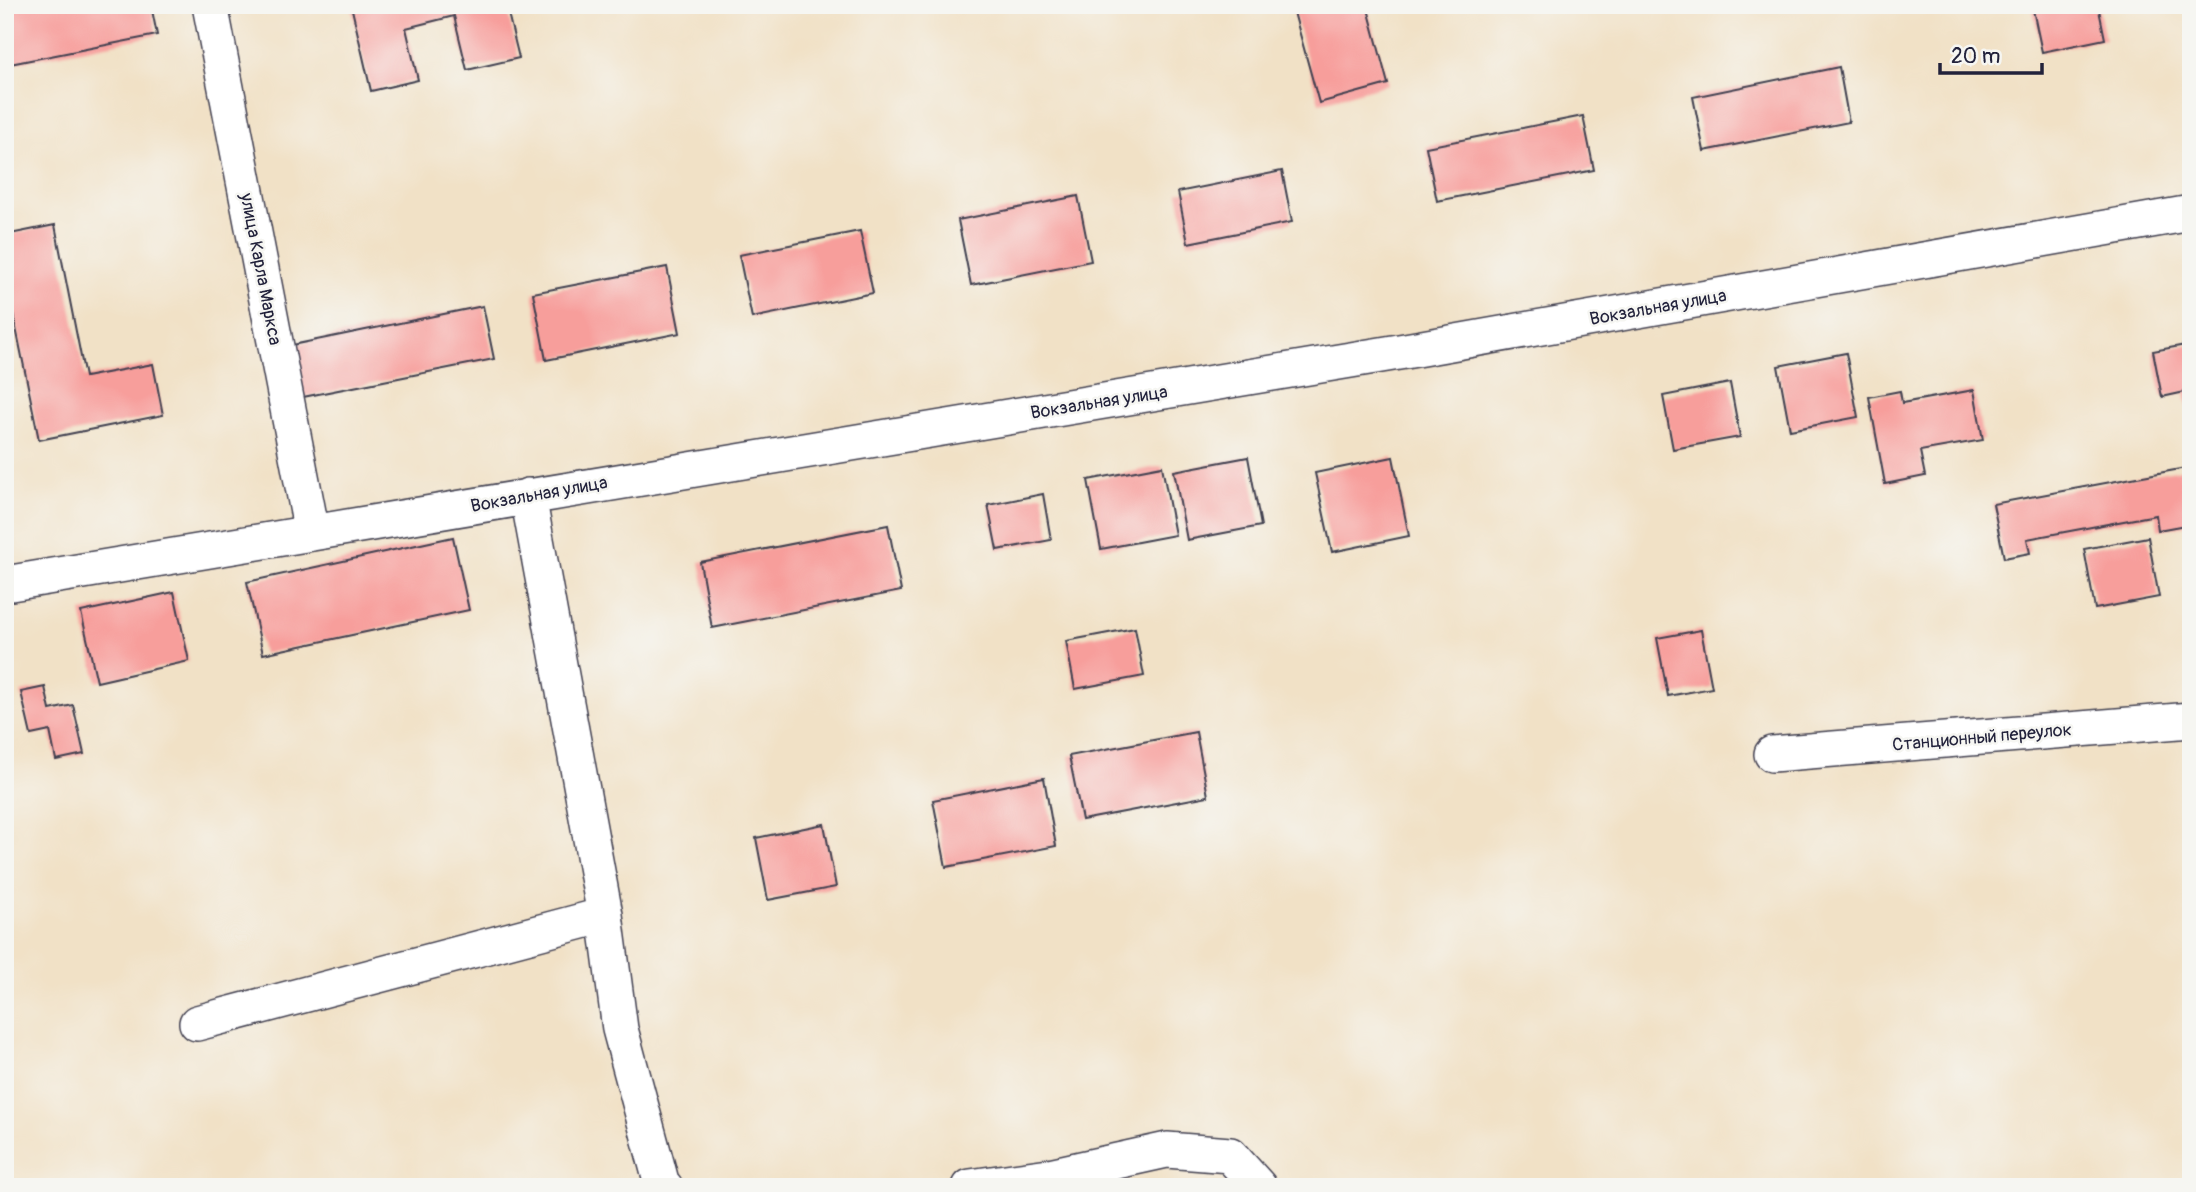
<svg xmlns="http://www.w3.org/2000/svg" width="2196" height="1192" font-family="Pangolin,sans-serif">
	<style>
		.building { fill: #f79e9b }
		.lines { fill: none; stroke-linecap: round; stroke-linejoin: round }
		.minor-casing { stroke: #413f50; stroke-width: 38 }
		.minor { stroke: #fff; stroke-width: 35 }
		.labels { text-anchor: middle; stroke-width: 5; stroke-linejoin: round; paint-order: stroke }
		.street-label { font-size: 18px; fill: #22223b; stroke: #f6f6f2 }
	</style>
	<rect width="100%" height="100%" fill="#f6f6f2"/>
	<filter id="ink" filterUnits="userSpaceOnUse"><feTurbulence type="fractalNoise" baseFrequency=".0143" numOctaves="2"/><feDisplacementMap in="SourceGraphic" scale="14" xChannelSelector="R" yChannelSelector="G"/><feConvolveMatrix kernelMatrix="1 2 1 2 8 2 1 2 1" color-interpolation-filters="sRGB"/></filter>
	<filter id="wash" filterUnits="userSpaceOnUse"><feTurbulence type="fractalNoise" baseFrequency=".00686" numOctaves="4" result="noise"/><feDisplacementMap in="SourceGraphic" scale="28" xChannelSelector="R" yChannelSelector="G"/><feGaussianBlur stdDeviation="1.57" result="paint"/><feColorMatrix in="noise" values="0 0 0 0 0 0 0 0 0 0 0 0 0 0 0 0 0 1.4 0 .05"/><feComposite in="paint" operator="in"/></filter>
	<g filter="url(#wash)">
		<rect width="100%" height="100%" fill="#f1e1c6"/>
		<g id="blocks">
			<path class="building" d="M5,5H151L157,35L5,65V24L9,23Z
				M351,5H506L519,58L467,70L454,16L406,28L418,80L371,91Z
				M1292,5H1367L1388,84L1319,103Z
				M2032,5H2098L2105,39L2042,52Z
				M1839,67L1849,122L1704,151L1693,97Z
				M1583,116L1594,170L1437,201L1426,147Z
				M1282,171L1292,222L1188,243L1178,192Z
				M1078,196L1091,261L971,285L958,220Z
				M55,225L85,377L153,364L163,415L39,440L5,274V235Z
				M860,231L873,293L752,318L739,255Z
				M667,267L680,333L546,360L533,293Z
				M483,306L494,359L303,397L292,345Z
				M2191,344V414H2189L2185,392L2162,397L2153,351Z
				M1846,353L1858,417L1790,430L1778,366Z
				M1730,383L1740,437L1673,449L1663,396Z
				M1974,390L1983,440L1920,451L1925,476L1885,484L1869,397L1900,391L1902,403Z
				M1248,457L1261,526L1187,540L1174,471Z
				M1393,457L1409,536L1332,552L1315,473Z
				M1162,466L1175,535L1101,549L1088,480Z
				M2191,467V524L2158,530L2156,515L2027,539L2030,553L2004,558L1993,504Z
				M1043,494L1051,540L997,550L988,505Z
				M888,525L901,591L712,628L700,562Z
				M453,537L469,610L263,654L247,582Z
				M2148,537L2159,597L2095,609L2084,549Z
				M174,592L189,661L97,682L81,612Z
				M1135,628L1144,676L1075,689L1066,641Z
				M1701,630L1712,688L1668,696L1657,638Z
				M45,687L50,710L73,705L84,754L56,760L50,731L31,735L21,692Z
				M1196,732L1208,796L1082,820L1069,756Z
				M1044,778L1056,846L946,867L933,800Z
				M824,824L836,887L768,900L756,838Z"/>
		</g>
	</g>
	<g filter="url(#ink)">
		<use href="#blocks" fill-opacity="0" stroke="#413f50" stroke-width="2"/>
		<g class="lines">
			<g class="minor-casing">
				<path id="minor" d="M210,5L312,533
					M5,584L1405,351L2191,213
					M1772,754L2191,720
					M605,915L620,1029L662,1185L665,1187
					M197,1023L605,915L528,496
					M970,1187L1049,1176L1167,1150L1230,1155L1259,1187"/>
			</g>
			<use href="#minor" class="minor"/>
		</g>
	</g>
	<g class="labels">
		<g class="street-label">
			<text transform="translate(261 269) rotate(79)" y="6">улица Карла Маркса</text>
			<text transform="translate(1658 307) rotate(-10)" y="6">Вокзальная улица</text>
			<text transform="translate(1099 402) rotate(-9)" y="6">Вокзальная улица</text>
			<text transform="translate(539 494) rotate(-10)" y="6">Вокзальная улица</text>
			<text transform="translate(1982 737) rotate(-5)" y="6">Станционный переулок</text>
		</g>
	</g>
	<rect width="2196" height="1192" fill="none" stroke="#f6f6f2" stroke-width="28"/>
	<path d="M1940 63v10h102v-10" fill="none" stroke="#22223b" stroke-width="3.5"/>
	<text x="1951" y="63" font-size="21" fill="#22223b" stroke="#f6f6f2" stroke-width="5" paint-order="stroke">20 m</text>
</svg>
